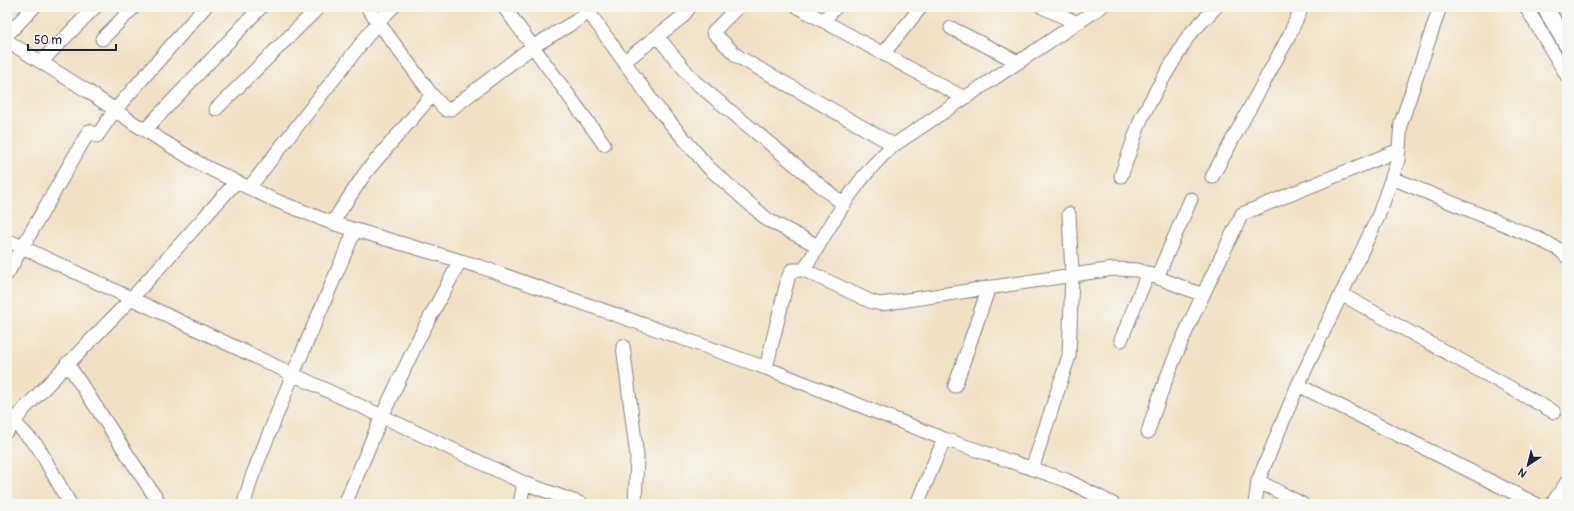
<svg xmlns="http://www.w3.org/2000/svg" width="1574" height="511" font-family="Pangolin,sans-serif">
	<style>
		.forest { fill: url(#forest-firs); stroke: #4b6652 }
		.lines { fill: none; stroke-linecap: round; stroke-linejoin: round }
		.minor-casing { stroke: #898280; stroke-width: 15 }
		.major-casing { stroke: #898280; stroke-width: 18 }
		.minor { stroke: #fff; stroke-width: 13 }
		.major { stroke: #fff; stroke-width: 16 }
	</style>
	<defs>
		<pattern id="forest-firs" width="22" height="20" patternUnits="userSpaceOnUse"><rect width="22" height="20" fill="#74aa68"/><path d="M5 1l3.5 6h-7zM16 11l3.5 6h-7z" fill="#5f8a57"/></pattern>
	</defs>
	<rect width="100%" height="100%" fill="#f6f6f2"/>
	<filter id="ink" filterUnits="userSpaceOnUse"><feTurbulence type="fractalNoise" baseFrequency=".025" numOctaves="2"/><feDisplacementMap in="SourceGraphic" scale="8" xChannelSelector="R" yChannelSelector="G"/><feConvolveMatrix kernelMatrix="1 2 1 2 8 2 1 2 1" color-interpolation-filters="sRGB"/></filter>
	<filter id="wash" filterUnits="userSpaceOnUse"><feTurbulence type="fractalNoise" baseFrequency=".012" numOctaves="4" result="noise"/><feDisplacementMap in="SourceGraphic" scale="16" xChannelSelector="R" yChannelSelector="G"/><feGaussianBlur stdDeviation="0.9" result="paint"/><feColorMatrix in="noise" values="0 0 0 0 0 0 0 0 0 0 0 0 0 0 0 0 0 1.4 0 .05"/><feComposite in="paint" operator="in"/></filter>
	<g filter="url(#wash)">
		<rect width="100%" height="100%" fill="#f0e1c4"/>
		<path class="forest" d="M1553,7H1567V30Z"/>
	</g>
	<g filter="url(#ink)">
		<g class="lines">
			<g class="minor-casing">
				<path id="minor" d="M367,7L432,95L446,110L451,109L532,47L576,21L593,7
					M504,7L604,144
					M585,7L655,105L709,168L768,220L818,246
					M738,7L713,32L737,56L894,145
					M798,7L964,98
					M1042,7L1077,23
					M1526,7L1567,76
					M823,21L836,7
					M951,28L1018,62
					M7,35L34,7
					M657,36L694,81L844,205
					M102,39L134,7
					M7,41L89,92L135,124L202,165L272,199L332,223L481,267L766,368L944,439L1066,480L1113,504
					M883,54L921,7
					M625,61L682,17L690,7
					M41,62L95,7
					M216,109L319,7
					M145,130L261,7
					M1121,176L1141,119L1158,87L1189,35L1216,7
					M1212,177L1288,38L1302,7
					M1392,178L1537,238L1560,250L1567,257
					M249,188L378,22L393,7
					M332,223L366,172L432,95
					M7,240L524,483L582,504
					M804,270C830,227 855,178 894,145L1101,7
					M7,274L89,131L97,136L115,110L205,7
					M1157,277L1191,199
					M1341,294L1554,412
					M1121,340L1148,273
					M623,346L637,457L635,504
					M67,363L160,504
					M766,368L788,278L792,270H804L872,302L881,304L1113,269L1138,270L1203,295
					M1298,385L1536,504
					M955,386L989,287
					M14,422L38,447L70,504
					M7,431L24,409L131,299L236,182
					M1148,432C1170,357 1208,285 1242,214L1399,150
					M1032,469L1069,356L1072,274L1069,214
					M1258,481L1302,504
					M244,504L251,479L293,374L355,230
					M345,504L382,416L419,338L460,261
					M520,504L524,483
					M917,504L944,439
					M1255,504L1258,481L1298,385L1378,217L1398,160L1401,123L1440,7
					M1552,504L1567,482"/>
			</g>
			<g class="major-casing">
				<path id="major" d="M1545,7L1567,45"/>
			</g>
			<use href="#minor" class="minor"/>
			<use href="#major" class="major"/>
		</g>
	</g>
	<rect width="1574" height="511" fill="none" stroke="#f6f6f2" stroke-width="24"/>
	<g transform="translate(1528 465) rotate(215)" stroke="#f6f6f2" stroke-width="3" paint-order="stroke">
	<path d="M0-3L7 15L0 10L-7 15Z" fill="#22223b"/>
	<text y="-6" font-size="11" font-weight="bold" text-anchor="middle" fill="#22223b">N</text>
	</g>
	<path d="M28 44v6h88v-6" fill="none" stroke="#22223b" stroke-width="2"/>
	<text x="34" y="44" font-size="12" fill="#22223b" stroke="#f6f6f2" stroke-width="3" paint-order="stroke">50 m</text>
</svg>
